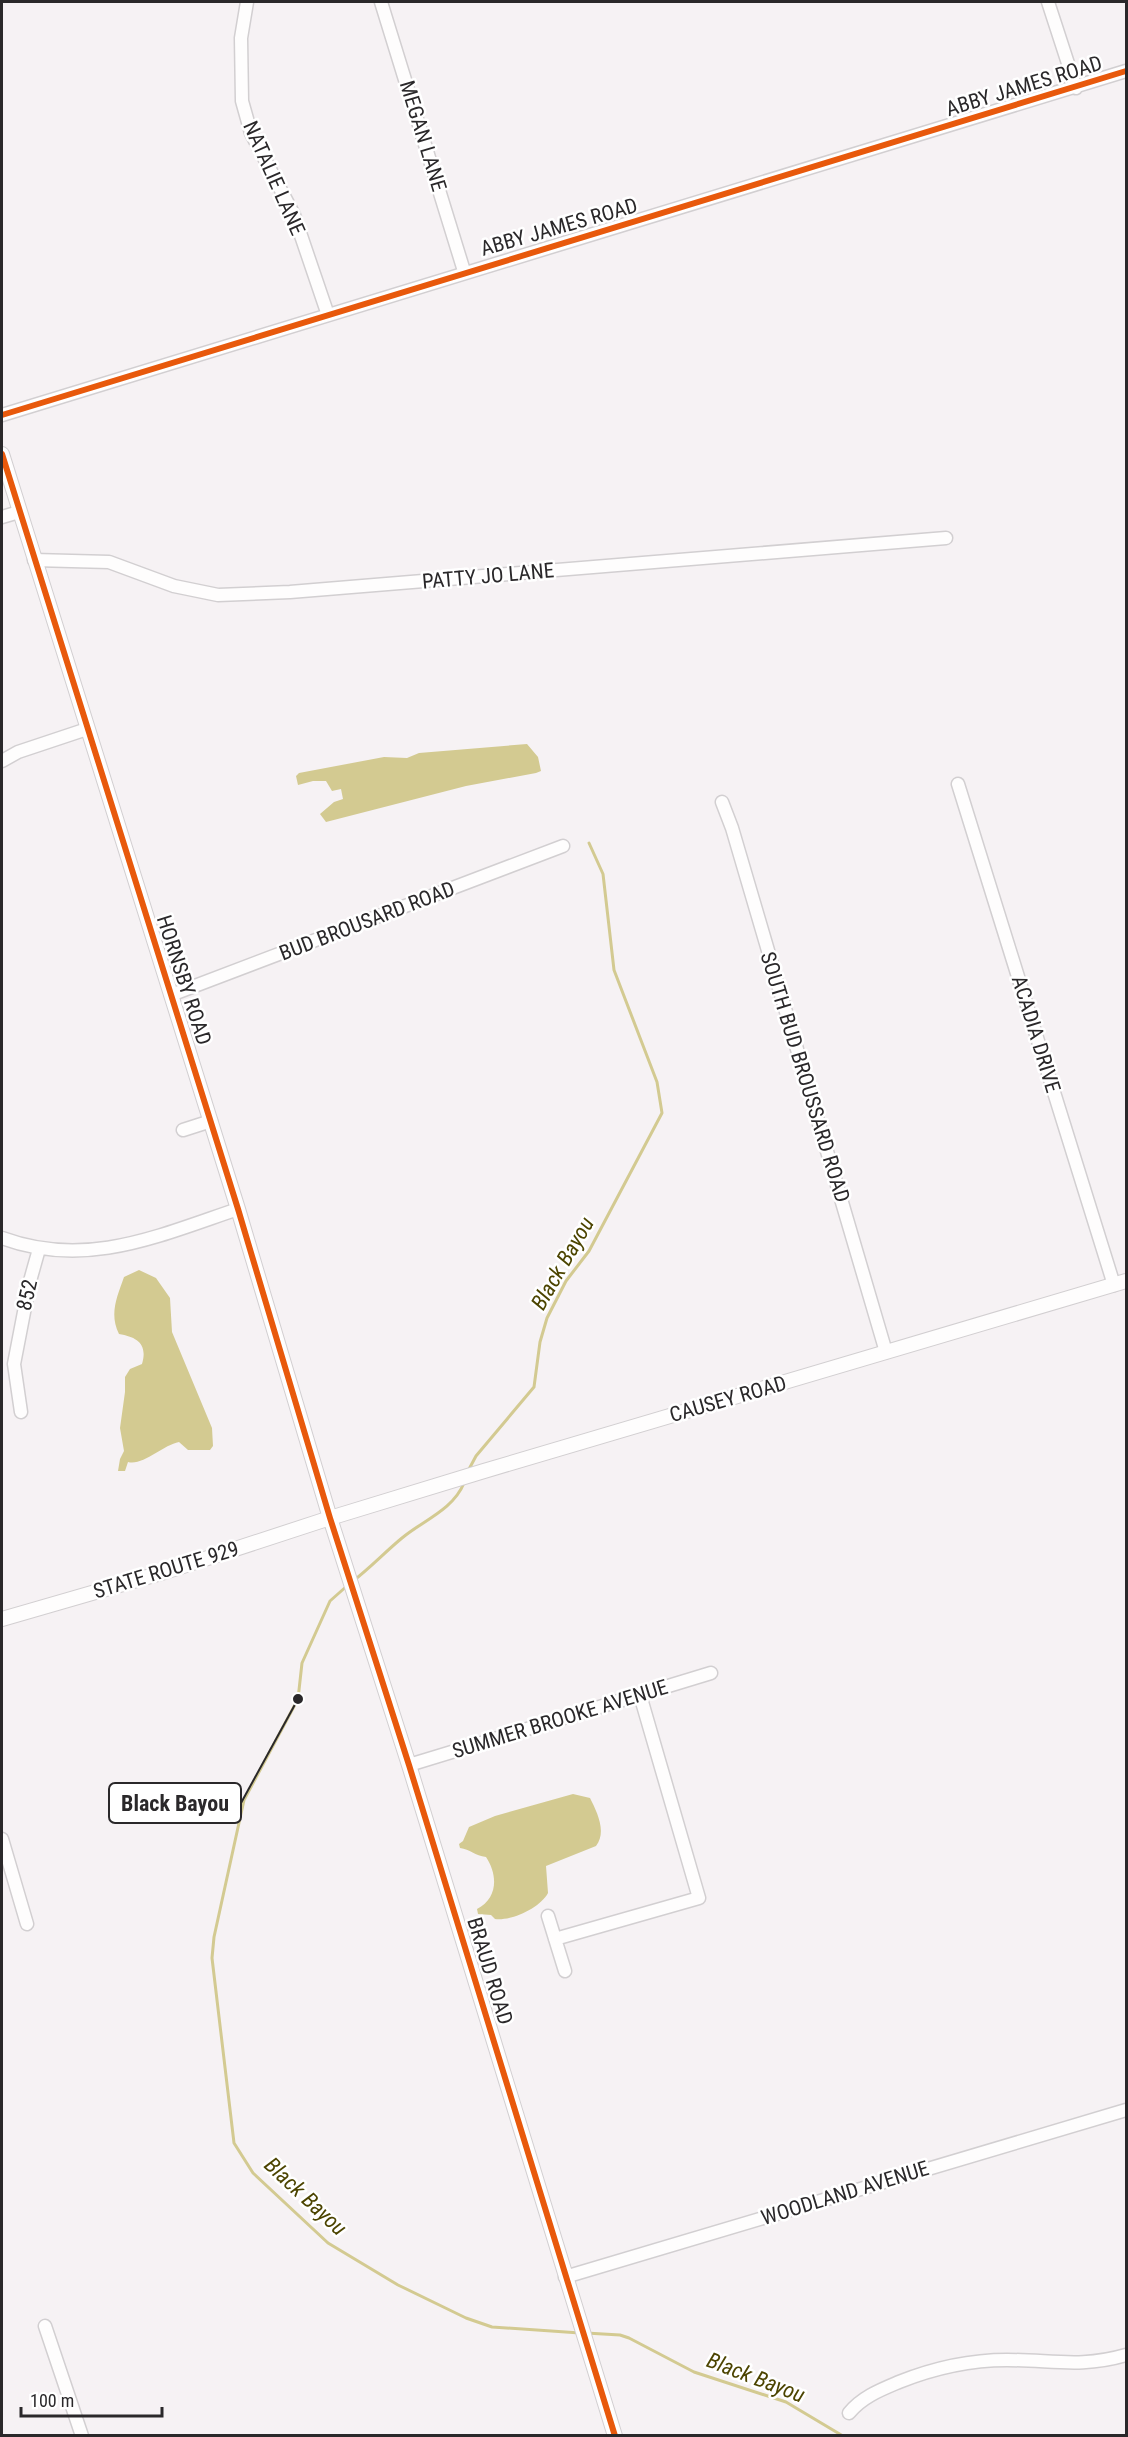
<svg xmlns="http://www.w3.org/2000/svg" width="1128" height="2437" font-family="'Roboto Condensed',sans-serif">
	<style>
		.water { fill: #d3ca91 }
		.lines { fill: none; stroke-linecap: round; stroke-linejoin: round }
		.stream { stroke: #d3ca91; stroke-width: 3 }
		.minor-casing { stroke: #d2cfd1; stroke-width: 15 }
		.tertiary-casing { stroke: #d2cfd1; stroke-width: 16 }
		.minor { stroke: #fefdfd; stroke-width: 12 }
		.tertiary { stroke: #fefdfd; stroke-width: 14 }
		.cycleway-casing { stroke: #fff; stroke-width: 10 }
		.cycleway { stroke: #e8590c; stroke-width: 6 }
		.labels { text-anchor: middle; stroke-width: 5; stroke-linejoin: round; paint-order: stroke }
		.street-label { font-size: 21px; fill: #2a282a; stroke: #fff }
		.water-label { font-size: 22px; font-style: italic; fill: #4c4400; stroke: #fff }
		.leader { fill: none; stroke: #2a282a; stroke-width: 2 }
		.callout-dot { fill: #2a282a; stroke: #fff; stroke-width: 2 }
		.callout { fill: #fff; stroke: #2a282a; stroke-width: 2 }
		.callout-label { font-size: 22px; text-anchor: middle; font-weight: bold; fill: #2a282a }
	</style>
	<rect width="100%" height="100%" fill="#f6f2f4"/>
	<path class="water" d="M527,744L538,757L541,771L536,773L466,786L326,822L320,814L334,802L343,799L341,789L332,791L326,781H313L298,785L296,776L299,773L384,757L407,758L419,753Z
		M139,1270L156,1278L170,1298L172,1332L212,1428L213,1446L210,1450H188L179,1442C163,1445 143,1466 128,1462L125,1471H118L120,1459L124,1451L120,1428L125,1392V1377L130,1369L142,1364C148,1344 137,1337 119,1334C109,1314 117,1297 124,1277Z
		M573,1794L590,1798C597,1812 607,1832 596,1846L546,1866L548,1893C540,1908 512,1921 495,1919L491,1915L478,1914L477,1909C498,1898 498,1875 486,1857C475,1856 470,1849 460,1848L459,1844L463,1841L469,1827L495,1816Z"/>
	<g class="lines">
		<path class="stream" d="M468,1471L476,1456L534,1387L540,1342L547,1318L566,1281L589,1251L662,1113L657,1082L614,970L603,874L589,843
			M353,1581C370,1568 385,1552 402,1538C422,1521 453,1510 464,1483
			M348,1585L330,1601L302,1663L298,1699L244,1800L214,1937L212,1958L234,2143L253,2173L328,2243L398,2285L466,2318L492,2327L580,2333
			M586,2333L620,2335L629,2338L694,2372L786,2402L843,2436"/>
		<g class="minor-casing">
			<path id="minor" d="M247,2L241,38L242,101L251,133L294,215L328,315
				M381,2L464,271
				M1048,2L1076,88
				M2,415L1126,71
				M2,517L19,512
				M34,560L109,562L174,586L218,595L290,592L946,538
				M2,761L18,752L87,729
				M958,784L1114,1285
				M722,802L732,828L886,1352
				M171,995L563,846
				M183,1130L211,1121
				M2,1238C86,1269 158,1236 238,1209
				M21,1412L14,1364L30,1281L39,1249
				M409,1765L711,1673
				M2,1839L27,1924
				M548,1916L565,1971
				M555,1939L699,1898L640,1695
				M565,2277L1126,2110
				M45,2326L82,2436
				M849,2413C862,2397 880,2390 899,2382C934,2368 969,2360 1007,2360C1053,2360 1081,2368 1126,2355"/>
		</g>
		<g class="tertiary-casing">
			<path id="tertiary" d="M2,454L238,1209L330,1518L409,1765L615,2436
				M2,1619L168,1571L330,1518L484,1471L1126,1281"/>
		</g>
		<use href="#minor" class="minor"/>
		<use href="#tertiary" class="tertiary"/>
		<g class="cycleway-casing">
			<path id="cycleway" d="M2,415L1126,71
				M2,454L238,1209L330,1518L409,1765L615,2436"/>
		</g>
		<use href="#cycleway" class="cycleway"/>
	</g>
	<g class="labels">
		<g class="street-label">
			<text transform="translate(1024 86) rotate(-17)" y="7">ABBY JAMES ROAD</text>
			<text transform="translate(423 136) rotate(73)" y="7">MEGAN LANE</text>
			<text transform="translate(274 178) rotate(66)" y="7">NATALIE LANE</text>
			<text transform="translate(559 227) rotate(-16)" y="7">ABBY JAMES ROAD</text>
			<text transform="translate(488 576) rotate(-5)" y="7">PATTY JO LANE</text>
			<text transform="translate(367 921) rotate(-21)" y="7">BUD BROUSARD ROAD</text>
			<text transform="translate(184 980) rotate(72)" y="7">HORNSBY ROAD</text>
			<text transform="translate(1036 1034) rotate(73)" y="7">ACADIA DRIVE</text>
			<text transform="translate(805 1077) rotate(73)" y="7">SOUTH BUD BROUSSARD ROAD</text>
			<text transform="translate(27 1295) rotate(-77)" y="7">852</text>
			<text transform="translate(728 1399) rotate(-16)" y="7">CAUSEY ROAD</text>
			<text transform="translate(166 1570) rotate(-17)" y="7">STATE ROUTE 929</text>
			<text transform="translate(560 1719) rotate(-17)" y="7">SUMMER BROOKE AVENUE</text>
			<text transform="translate(490 1971) rotate(73)" y="7">BRAUD ROAD</text>
			<text transform="translate(845 2193) rotate(-17)" y="7">WOODLAND AVENUE</text>
		</g>
		<g class="water-label">
			<text transform="translate(562 1263) rotate(-60)" y="8">Black Bayou</text>
			<text transform="translate(306 2196) rotate(43)" y="8">Black Bayou</text>
			<text transform="translate(756 2377) rotate(21)" y="8">Black Bayou</text>
		</g>
	</g>
	<path class="leader" d="M298 1699L241 1803"/>
	<circle class="callout-dot" cx="298" cy="1699" r="6"/>
	<rect class="callout" x="109" y="1783" width="132" height="40" rx="6"/>
	<g class="callout-label">
		<text x="175" y="1811">Black Bayou</text>
	</g>
	<rect width="1128" height="2437" fill="none" stroke="#2a282a" stroke-width="6"/>
	<path d="M21 2407v9h141v-9" fill="none" stroke="#2a282a" stroke-width="3"/>
	<text x="30" y="2407" font-size="18" fill="#2a282a" stroke="#ffffff" stroke-width="4.5" paint-order="stroke">100 m</text>
</svg>
